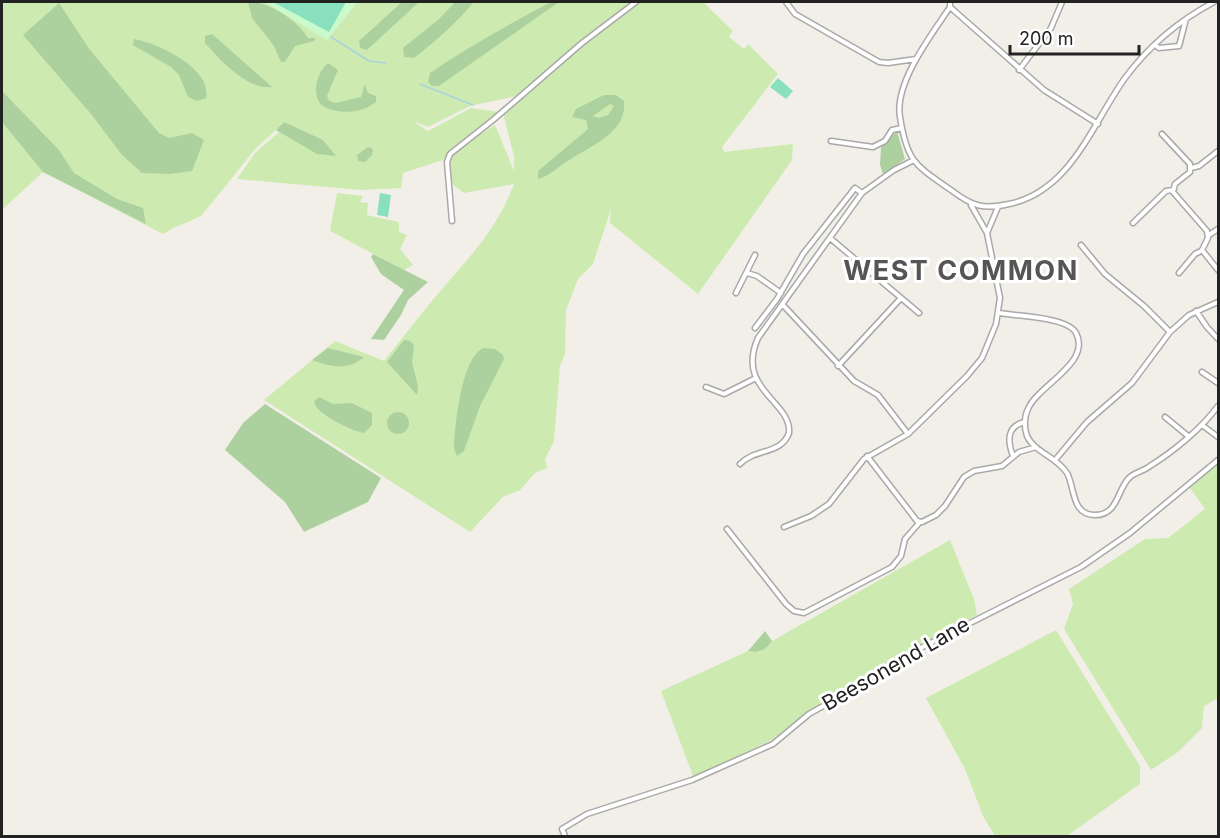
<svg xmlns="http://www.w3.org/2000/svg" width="1220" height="838" font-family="Inter,sans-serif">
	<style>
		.grass { fill: #cdebb0 }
		.forest { fill: #add19e; fill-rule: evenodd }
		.park { fill: #c8facc }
		.pitch { fill: #88e0be }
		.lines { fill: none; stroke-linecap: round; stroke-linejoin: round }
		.stream { stroke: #aad3df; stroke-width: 1.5 }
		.street-casing { stroke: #a9a9a9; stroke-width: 7 }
		.street { stroke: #fff; stroke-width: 4 }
		.labels { text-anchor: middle; stroke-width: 6; stroke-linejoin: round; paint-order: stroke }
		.street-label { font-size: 21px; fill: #222; stroke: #fff }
		.district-label { font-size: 27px; font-weight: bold; letter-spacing: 1.5px; fill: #555; stroke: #fff }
	</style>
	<rect width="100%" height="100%" fill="#f2efe9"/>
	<path class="grass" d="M2,2H265L327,40L357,2H703L733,31L729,37L744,49L748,44L778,74L722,147L724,152L793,144L792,160L698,294L610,223L611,209L593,264L578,279L566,310L565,354L560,366L554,441L545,459L547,468L535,473L520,490L503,497L470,532L264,400L335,341L384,361C402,339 418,317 436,296C469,257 495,233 514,184L464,193L451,183L449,159L463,145L495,125L514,171V156L502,110L517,96L470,106L428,127L413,121L428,131L471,108L499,112L453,147L443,160L403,173L401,188L361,190L237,179L255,153L279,132L276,130L256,148L202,215C189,223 176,225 163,234L43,172L2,210Z
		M337,193L363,196L360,202L368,203L367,215L399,222V232L407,235L400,249L413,265L404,270L330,231Z
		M1218,463V698L1204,706L1202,728L1178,752L1151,770L1064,629L1073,604L1069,589L1145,539L1168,538L1205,509L1190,488Z
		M950,540L974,599L977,615L885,664L810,711L775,738L724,764L693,776L661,691L748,651L760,652L772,641Z
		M1056,630L1140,766V784L1067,836H995L983,816L965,769L926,698Z"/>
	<path class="forest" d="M248,2C269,1 297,20 308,38H316L314,41L295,46L285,62H281L274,46L252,18Z
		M402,2H419L367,50L360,48L359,41Z
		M455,2H474C456,23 436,41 414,58L404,57L403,48L439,19Z
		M551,2H559L439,86H432L428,82L430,73C469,46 510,24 551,2Z
		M59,3L90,50L159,133L169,138L192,133L204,140L192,171L170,174L142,173L122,155L91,114L23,35Z
		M212,34L272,87C247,90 220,60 205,43V36Z
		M134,39C158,43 213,69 206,98L197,101L188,97L179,75L171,67L133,45Z
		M328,63L338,70L327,96L329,101L336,103L361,97L365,84L368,93L376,96V102C361,114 338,115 321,105C311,92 317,73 328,63Z
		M2,91L59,150L74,173L117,199L143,208L146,224L43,172L2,122Z
		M604,95H616L624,101C628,133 588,147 566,162C557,168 548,177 538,179V171L588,129L586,120L572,117L576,109ZM610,104L614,106L608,115L599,118L593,116Z
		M284,122L323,140L336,156L317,154L276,130Z
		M897,131L905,159L883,174L880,165L881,147Z
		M368,147L373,149L372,155L365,162L358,161L357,155Z
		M373,254L428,282L408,300L401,315L384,340L371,339L404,290L381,274L371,257Z
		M404,340L410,341L414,345L412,362L418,386L417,395L387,362Z
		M328,348L364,357C348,371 331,367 312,360Z
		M483,348L495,349L503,355L504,359L480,406L464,451L457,456L454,448C455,425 461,359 483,348Z
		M319,397L333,404L352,403L372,413V425L364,433C352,431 316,414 314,402Z
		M265,404L381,478L368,502L304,532L285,502L225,450L243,423Z
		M387 423a11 11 0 1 1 22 0a11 11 0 1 1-22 0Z
		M765,631L772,641C764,651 761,653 748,651Z"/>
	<path class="park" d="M265,2H357L327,40Z"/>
	<path class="pitch" d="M273,2H346L329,32Z
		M778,78L793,91L786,99L770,87Z
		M380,193L391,195L388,217L377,215Z"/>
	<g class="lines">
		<path class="stream" d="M331,37L369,61L386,63
			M420,84L473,105"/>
		<g class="street-casing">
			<path id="street" d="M786,2L795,14L879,62L888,63L916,59
				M950,2V7C932,34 894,83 900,117C907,162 915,165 951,190C972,206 983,210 1009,204C1071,191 1092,124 1125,78C1148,47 1180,20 1214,2
				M950,7L1044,90L1098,124
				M1155,45L1159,48L1179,46L1186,19
				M1019,70L1051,28L1062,2
				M1162,134L1190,164V172L1175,184L1173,192L1207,231L1208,238L1202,250L1218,270
				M831,141L873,147L885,141L892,130L902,128
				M1191,168L1199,166L1218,151
				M452,221L447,162L450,154L493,120L582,43L636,2
				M1133,223L1166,191L1173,190
				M987,233L998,207
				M1209,235L1218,229
				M830,238L919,313
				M1081,245L1105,274L1144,306L1170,332
				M747,273L757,276L781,293
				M1179,273L1195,254L1201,251
				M736,293L755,255
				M783,305L854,381L878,395L908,434
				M1196,311L1207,327L1218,339
				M999,313C1016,316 1068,317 1076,333C1092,363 1037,386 1028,409C1024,417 1024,428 1027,436C1034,452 1057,457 1067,473C1075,487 1071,515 1095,515C1119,515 1117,488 1130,477C1136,472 1144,471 1150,466C1174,451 1201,429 1218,406
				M755,328L777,299L803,254L855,188L862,193
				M838,366L901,298
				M1202,372L1218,383
				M706,387L724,394L756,378
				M1165,417L1188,436
				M1202,425L1218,437
				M867,456L917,521L922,522L936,515L945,506L964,477L974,471L1002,466L1019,452L1036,447
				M1013,456C1007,440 1007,426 1025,422
				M1056,459L1087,422L1132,383L1170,332L1189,315L1218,302
				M740,464C755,448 781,455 789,433C792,401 735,390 758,338L862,193L894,170L912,161
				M784,527L811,516L829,504L864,459L908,434L967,376L982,358L996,324L1000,298L987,233L971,205
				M727,529L786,604L794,611L804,613L892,567L901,556L905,539L920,522
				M565,836L562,829L587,814L692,780L773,744L809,714L857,687L897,660L1081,567L1130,533L1218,460"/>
		</g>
		<use href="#street" class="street"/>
	</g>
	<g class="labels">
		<g class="street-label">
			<text transform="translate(896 664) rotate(-30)" y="7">Beesonend Lane</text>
		</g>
		<g class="district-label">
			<text x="961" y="280">WEST COMMON</text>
		</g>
	</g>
	<rect width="1220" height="838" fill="none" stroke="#222222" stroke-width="6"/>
	<path d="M1010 45v9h129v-9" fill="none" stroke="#222222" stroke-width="3"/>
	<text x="1019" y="45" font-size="18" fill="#222222" stroke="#ffffff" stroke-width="4.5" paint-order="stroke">200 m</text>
</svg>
